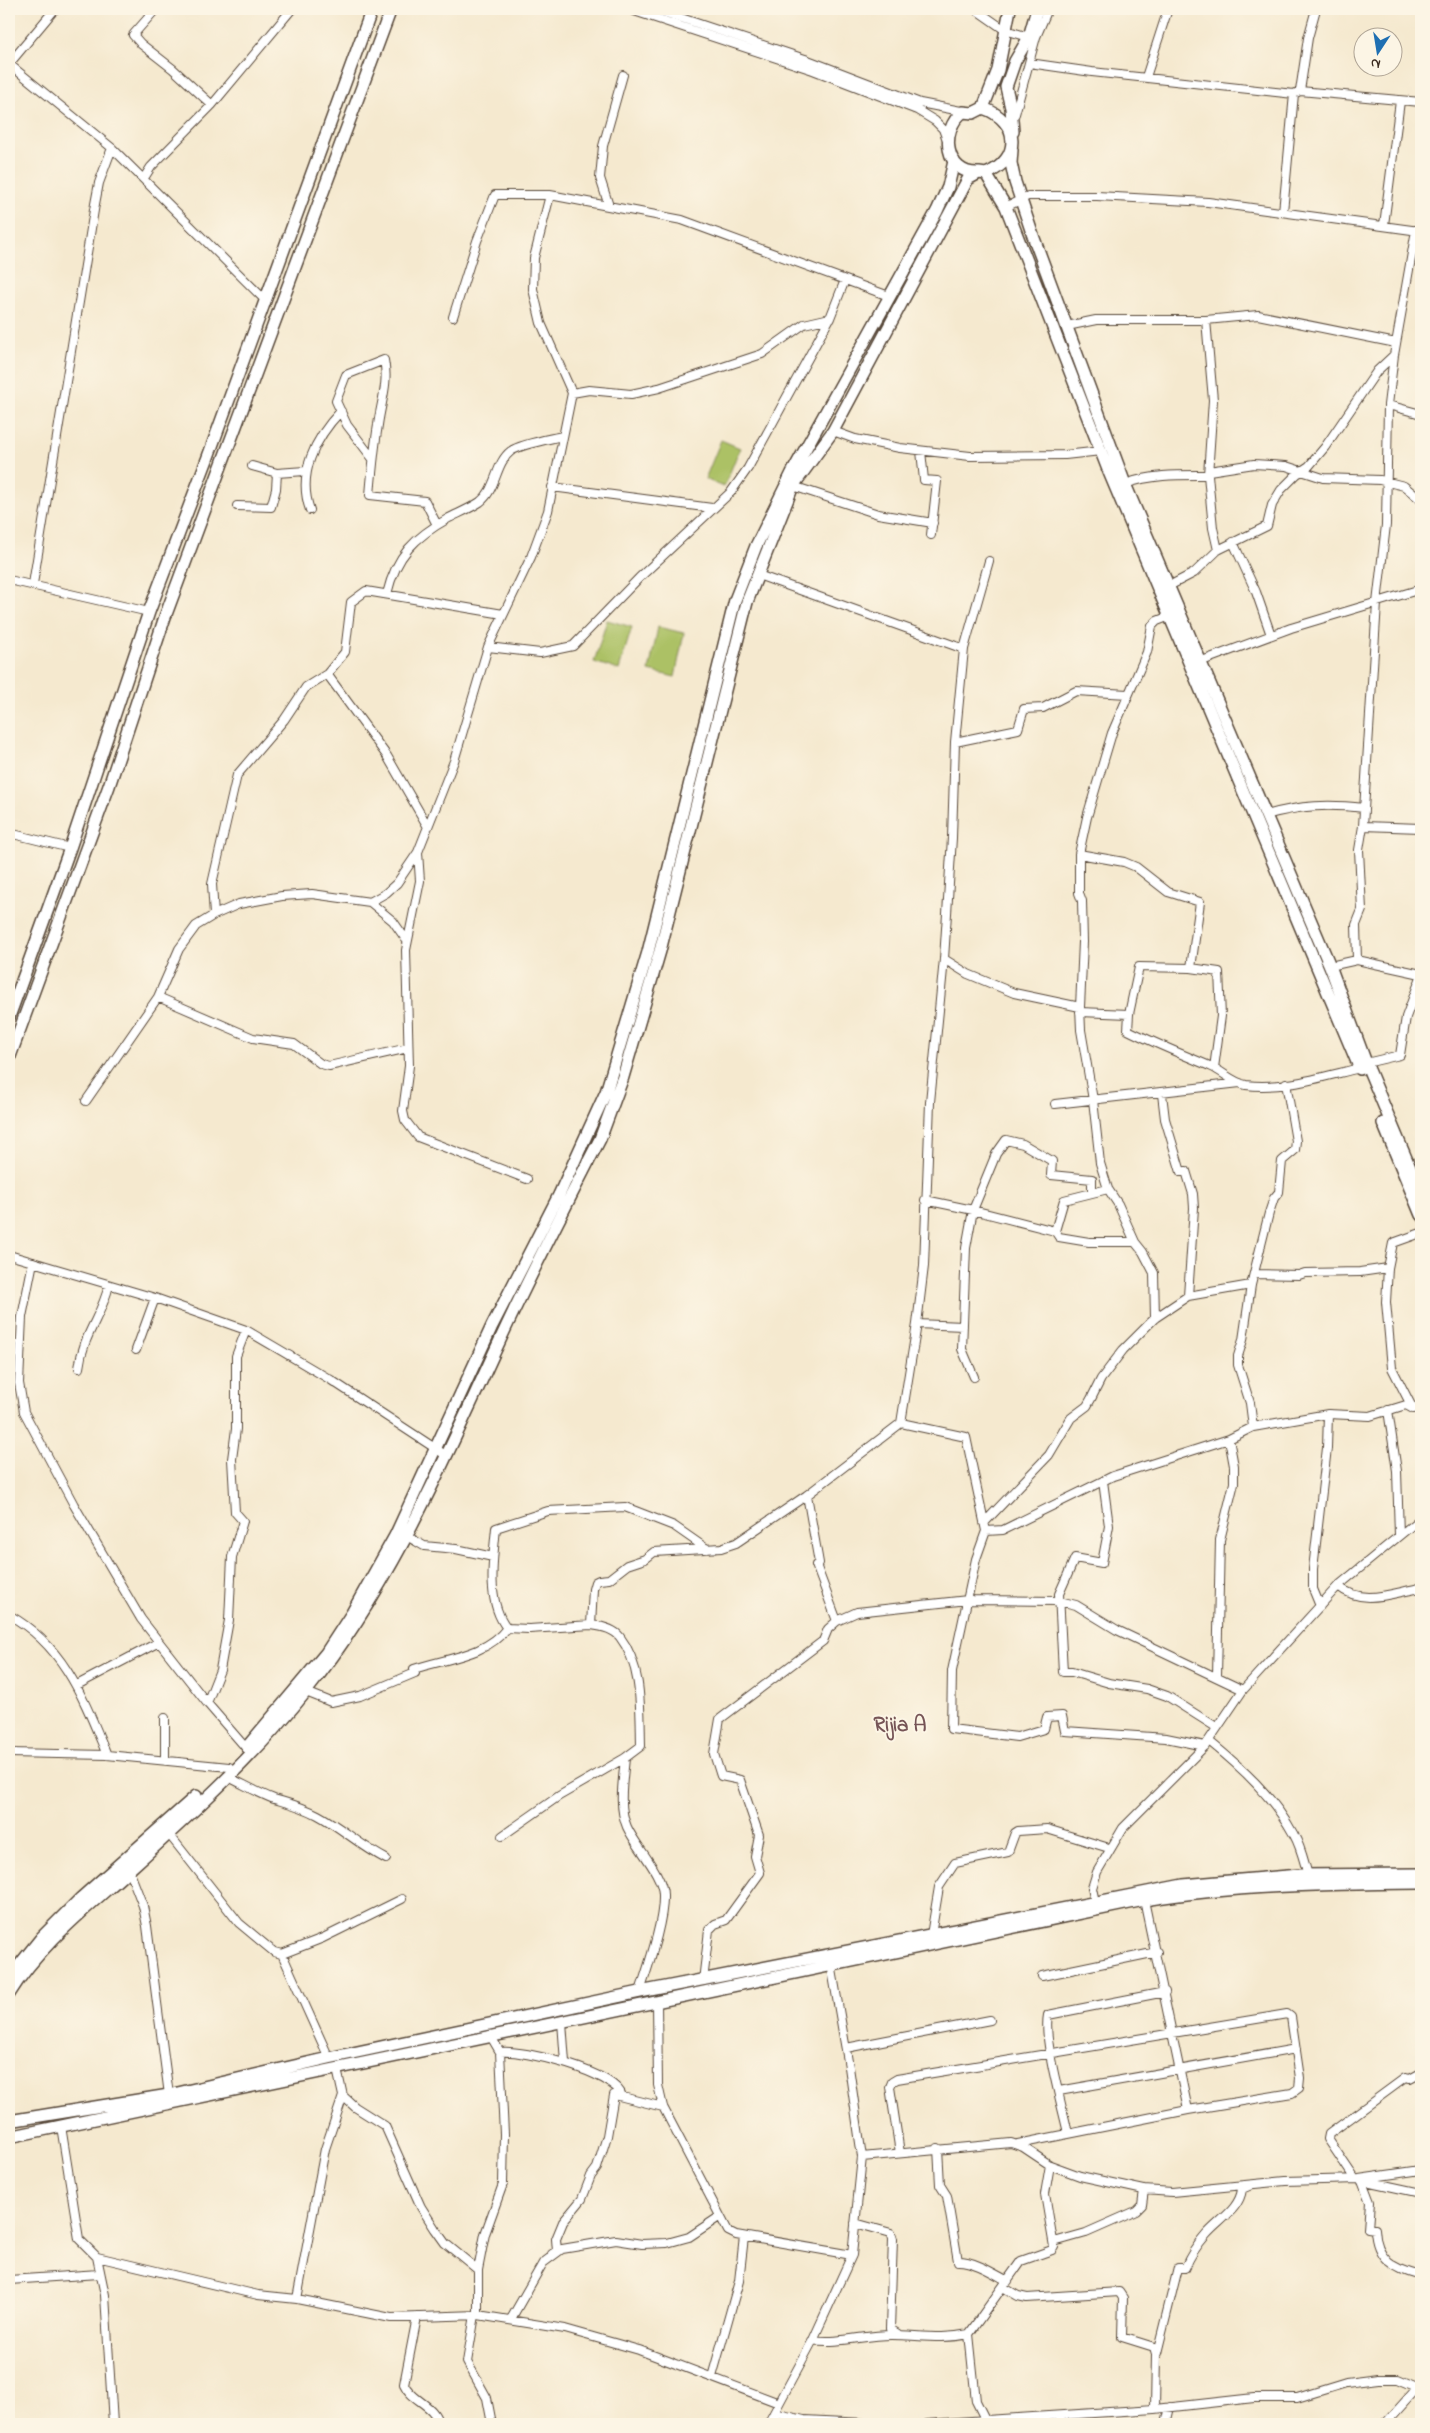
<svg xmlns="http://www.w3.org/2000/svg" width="1430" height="2433" font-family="'Indie Flower',sans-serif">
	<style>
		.green { fill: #acc165; stroke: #747642 }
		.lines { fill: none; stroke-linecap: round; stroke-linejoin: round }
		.street-casing { stroke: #574739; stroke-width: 10 }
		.secondary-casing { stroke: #574739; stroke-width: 14 }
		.street { stroke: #fff; stroke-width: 8 }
		.secondary { stroke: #fff; stroke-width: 11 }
		.labels { text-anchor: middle; stroke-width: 4; stroke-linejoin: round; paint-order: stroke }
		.neighbourhood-label { font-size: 21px; font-weight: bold; fill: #765456; stroke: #fcf5e5 }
	</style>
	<rect width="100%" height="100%" fill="#fcf5e5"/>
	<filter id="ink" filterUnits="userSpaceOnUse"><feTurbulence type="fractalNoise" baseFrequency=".02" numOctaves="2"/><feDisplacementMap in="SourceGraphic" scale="10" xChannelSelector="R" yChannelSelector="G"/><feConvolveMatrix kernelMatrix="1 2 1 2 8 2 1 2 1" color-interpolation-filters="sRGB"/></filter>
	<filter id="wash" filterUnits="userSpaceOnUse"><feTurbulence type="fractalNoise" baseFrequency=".0096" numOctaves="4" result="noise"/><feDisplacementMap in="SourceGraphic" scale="20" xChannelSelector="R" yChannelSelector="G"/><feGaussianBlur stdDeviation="1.12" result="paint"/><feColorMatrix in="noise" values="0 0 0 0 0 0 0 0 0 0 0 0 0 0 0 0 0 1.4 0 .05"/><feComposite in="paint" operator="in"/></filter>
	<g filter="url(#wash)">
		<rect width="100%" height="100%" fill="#f5e9cf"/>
		<path class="green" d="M721,440L740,448L724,487L705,479Z
			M607,620L632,627L619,670L594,662Z
			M658,627L684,633L675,677L649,671Z"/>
	</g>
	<g filter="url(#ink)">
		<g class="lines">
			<g class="street-casing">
				<path id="street" d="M156,9L133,35L141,44L173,69L212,105
					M628,9L813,70L917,110L935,121L943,129L947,140
					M654,9L805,59L920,103L966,112
					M975,9L1005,30L1029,37
					M1029,63L1092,72L1294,94L1300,91L1421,102
					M9,64L112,148L265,300
					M9,64L55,9
					M1146,77L1168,9
					M1300,91L1308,38L1316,9
					M1015,114L1036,37L1048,9
					M144,178L151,167L212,105L292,9
					M609,206L600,178L603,146L623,75
					M1006,207L1028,196H1097L1208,202L1419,231
					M1283,212L1294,94
					M1384,225L1400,101
					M453,317L477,241L495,195H550L682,220L889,296
					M1206,320L1213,400L1208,475L1213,528L1218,550
					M1067,326L1096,320H1206L1258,315L1396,343
					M572,393L589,390L631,394L659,388L762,354L804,324L830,318L845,280
					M1388,405L1421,414
					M833,431L855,439L900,448L970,456L1065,455L1101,451
					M921,451L924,480L937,481L931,535
					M373,459L347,425L336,401L346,375L384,360C389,383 381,402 378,425C374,449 372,472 370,495L425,501L437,525
					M252,466L277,473L305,471
					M1209,471L1254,464L1286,466L1323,478L1380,480L1404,486L1421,500
					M1125,484C1153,474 1180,475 1208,475
					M793,486L878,514L933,523
					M552,487L712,508
					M237,506L271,507L276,489L277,473
					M310,510C297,474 315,438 341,411
					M1233,542L1256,592L1271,635
					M9,580L149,612
					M33,584L95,204L99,183L112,148
					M1169,586L1194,573L1218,550L1267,526L1272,505L1281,490L1297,474L1309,466L1325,447L1377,371L1394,355
					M387,594C396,555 415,537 449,518C459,513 471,508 480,502C497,489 495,463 511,451C521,444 550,439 562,436
					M488,647L540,653L573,646L639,578L731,492L748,468L830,318
					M964,649L989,561
					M1202,661L1291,628L1421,589
					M327,674L387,756L428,827
					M955,742L1018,729L1024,709L1043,708L1076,691L1128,694
					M1266,815C1302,805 1328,804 1364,808
					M1363,826L1421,828
					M9,833L70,848
					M1079,854L1124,862L1136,867L1168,892L1200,902L1191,968
					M370,902L393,921L407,941
					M214,915L212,884L237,775L284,720L306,687L327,674L345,652L351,602L366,591L503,614
					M944,959L968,974L1014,993L1080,1007
					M1357,960L1356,925L1362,910L1359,850L1363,826L1377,603L1386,525L1388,405L1394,355L1416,230
					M1330,966L1357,960L1421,974
					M158,997L253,1038L294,1044L321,1064L329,1066L408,1048
					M1080,1012L1129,1014
					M1366,1063L1400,1055L1406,1017L1421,977
					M1214,1068L1221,1016L1219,972L1191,968L1139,967L1129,1014L1128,1030C1156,1044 1184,1055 1212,1067C1223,1072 1234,1083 1246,1085C1283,1090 1325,1076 1360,1068
					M1162,1094L1165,1119L1181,1172L1186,1171L1193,1194L1194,1208L1188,1296
					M86,1101L158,997L179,949L196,926L214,915L239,904L282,896L312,894L370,902L386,893L397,883L418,852
					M1055,1104L1240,1083
					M527,1179L418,1137L405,1120L403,1111L409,1066L406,950L420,881L418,852L454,761L488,647L531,557L548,511L572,393L541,323L533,289L534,258L550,195
					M925,1200L973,1210L1055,1231L1064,1200L1108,1189
					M1055,1231L1059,1237L1089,1242H1135
					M9,1255L155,1298L246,1330L331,1380L447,1456
					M33,1262L22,1317L19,1383L24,1412L74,1505L141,1619L207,1703L246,1748
					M1254,1274L1299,1275L1305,1273L1360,1272L1388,1268
					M1155,1318L1154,1273L1143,1252L1135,1242L1118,1204L1108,1189L1100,1163L1093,1100L1081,1030L1080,1007L1083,942L1082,901L1079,893V854L1087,817L1112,733L1147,652L1152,626L1157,621L1170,616
					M917,1324L963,1326
					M136,1350L155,1298
					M79,1368C83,1334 102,1316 109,1285
					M974,1377L962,1349L966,1248L973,1210L996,1154L1006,1140L1023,1144L1052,1161L1051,1175L1092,1179V1191
					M1413,1409L1392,1368L1386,1302L1388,1268L1393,1243L1421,1233
					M1388,1410L1397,1471L1399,1535
					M901,1423L966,1437L986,1531L976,1559L952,1671L951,1729L1017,1737L1044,1729L1047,1717L1062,1716L1065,1731L1166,1738L1205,1746
					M1253,1427L1250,1403L1238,1365V1356L1243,1340L1251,1285L1269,1213L1274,1198L1279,1192L1282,1161L1295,1150L1296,1141L1286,1083
					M1103,1481L1109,1526L1102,1563L1075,1558L1059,1594L1063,1672H1072L1109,1683L1147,1689L1167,1696L1216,1727
					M807,1495L819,1563L816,1565L837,1621
					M984,1523L1049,1455L1071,1418L1087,1406L1091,1399L1101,1379L1123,1350L1155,1318L1188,1296L1251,1285
					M986,1531L1003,1530L1113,1476L1229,1439L1253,1427L1328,1414L1370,1416L1406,1405L1413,1409L1421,1408
					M407,1536L424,1546L456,1549L493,1557
					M1338,1586C1363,1607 1394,1592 1421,1588
					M1320,1606L1313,1589V1569L1327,1448L1328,1414
					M9,1615C65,1646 84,1700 107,1755
					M591,1625L593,1589L595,1582L599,1580L609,1579L627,1565L645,1559L654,1552L721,1548L736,1543L807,1495L901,1423L917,1324L924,1266L930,1102L944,959L952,838L955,742L964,649L758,575
					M1217,1676L1220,1540L1234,1483V1466L1229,1439
					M77,1685L159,1642
					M306,1692L331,1702L360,1696L415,1673L414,1669C446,1658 486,1656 507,1628
					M207,1703L220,1670L229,1620L232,1557L243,1521L235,1512L232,1459L236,1429V1356L246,1330
					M165,1718V1761
					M1209,1741C1242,1768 1273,1796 1294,1835C1301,1847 1304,1862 1308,1875
					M9,1753L107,1755L229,1767
					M625,1758C623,1781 618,1806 627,1827C636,1847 663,1874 663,1895C664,1921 648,1966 640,1992
					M228,1777C243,1784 258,1793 274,1799C291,1804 301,1806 318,1815C342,1828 361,1846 386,1859
					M168,1833L239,1923L274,1952L282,1954L323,1938L402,1899
					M502,1836L559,1796L625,1758L641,1746C640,1711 643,1667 620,1637C614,1629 600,1626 591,1625L529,1629L507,1628C486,1602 493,1560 496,1528L548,1511L625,1507L674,1526L707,1549
					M129,1870L143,1906L147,1926L169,2095
					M1144,1900L1188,2110
					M1095,1902L1092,1888L1097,1872L1123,1828L1205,1746L1243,1690L1338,1586L1421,1518
					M931,1935L939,1887L955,1863L1008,1852L1015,1833L1018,1831L1047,1829L1109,1848
					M282,1954L329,2058
					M1042,1976L1157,1952
					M703,1981L709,1930L715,1924L726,1920L760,1873L755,1856L759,1835L740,1780L721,1776L714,1754L720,1719L823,1641L828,1629L837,1621L857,1612L968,1600L1059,1601L1076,1605L1117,1630L1243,1690
					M657,2001L658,2085L663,2107L728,2231L736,2235L852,2255
					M562,2022L565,2062
					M846,2048L990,2020
					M500,2052C523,2049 615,2072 622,2096L614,2095
					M337,2069L343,2096L355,2107L385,2126L421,2207L435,2229L445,2243L478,2270V2315
					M1059,2091L1296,2049
					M619,2096L663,2107
					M61,2126L79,2239L97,2257L258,2295L297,2299L391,2318L478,2315L565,2329L639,2350L779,2403
					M1068,2133C1062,2106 1043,2040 1048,2015L1165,1992
					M938,2148L940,2185L947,2196L958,2261C975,2261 993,2273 1008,2281
					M900,2153L890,2087L892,2082L897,2079L1287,2014L1291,2017L1300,2078L1299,2088L1292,2093L1188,2110L1018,2144
					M862,2157L1011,2143L1023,2147L1050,2165L1080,2176L1144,2190L1172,2192L1285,2181L1359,2179L1421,2170
					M1355,2179L1328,2139L1329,2134L1405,2078L1410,2079L1421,2073
					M1361,2180L1421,2193
					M1362,2181L1370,2202L1368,2228L1375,2229C1376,2259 1394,2269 1421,2276
					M855,2223L891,2233L893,2239L890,2329L898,2334
					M1054,2242L1086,2233L1136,2211L1142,2205L1144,2190
					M552,2254L557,2251L556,2239L563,2222L582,2199L591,2176L597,2168L607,2136L614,2095
					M97,2257L105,2295L113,2424
					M478,2270L485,2234L503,2184L504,2134L500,2052L490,2035
					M9,2280L99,2274
					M1003,2287L1018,2296L1027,2298L1119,2292L1123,2298L1122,2337L1154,2347L1156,2354L1155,2409
					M297,2299L325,2149L343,2096
					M475,2315L467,2362L487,2398L492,2424
					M417,2317L404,2384C411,2401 436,2405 438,2424
					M511,2319L543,2263L562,2249L616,2240L642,2244L667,2243L689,2237L719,2217
					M813,2340C839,2344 864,2335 891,2335C918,2335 942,2340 969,2334
					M1157,2353L1178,2268H1185C1190,2256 1198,2244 1206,2235C1219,2220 1240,2209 1242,2189L1249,2186
					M712,2377L739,2281L744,2237
					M774,2413L804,2420L885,2424
					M986,2421L976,2401L969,2334L1021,2261L1052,2250L1054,2247L1045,2194L1050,2165
					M768,2424L813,2340L852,2255L862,2157L849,2067L831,1964
					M927,2424L1155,2409L1254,2398H1297L1346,2383L1378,2379H1398L1417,2387
					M1166,2424L1170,2407
					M1385,2424L1420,2385"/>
			</g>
			<g class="secondary-casing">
				<path id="secondary" d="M983,108L998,70L1010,9
					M1013,132L1011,108L1006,87L1015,61L1029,37L1037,9
					M1012,150L1011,163L1015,182L1032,233L1125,484L1330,966L1366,1063L1421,1194
					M986,174L1006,207L1109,472L1360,1069
					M9,1017L70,848L149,612L208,457L372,9
					M9,1059L109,786L165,617L391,9
					M1383,1123L1421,1215
					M247,1747L326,1653L352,1613L395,1536L492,1326L559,1195L606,1092L648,952L735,600L756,546L792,473L937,211L948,187L954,161
					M9,1978L42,1937L81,1898L196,1796
					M9,1994C40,1944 87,1908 130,1869C192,1813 256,1755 308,1689C392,1585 445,1459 501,1338C532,1271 566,1205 600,1139L623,1077L660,951L747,602L793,486L833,431L968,179L979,173L986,174C1022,159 1020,121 983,108L973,113L963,112C939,130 945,175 979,173
					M9,2121L169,2095L329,2058L640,1992L1183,1885L1300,1875L1421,1874
					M9,2137L1144,1900C1236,1885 1329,1884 1421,1883"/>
			</g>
			<use href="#street" class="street"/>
			<use href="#secondary" class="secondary"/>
		</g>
	</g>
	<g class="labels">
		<g class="neighbourhood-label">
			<text x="900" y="1731">Rijia A</text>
		</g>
	</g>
	<rect width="1430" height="2433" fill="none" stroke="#fcf5e5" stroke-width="30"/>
	<g transform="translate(1378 52) rotate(192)"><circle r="24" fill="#fcf5e5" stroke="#afa495"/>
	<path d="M0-4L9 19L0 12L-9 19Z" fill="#1f6fb2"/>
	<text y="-8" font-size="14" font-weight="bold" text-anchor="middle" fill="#3b2a1e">N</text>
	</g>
</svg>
